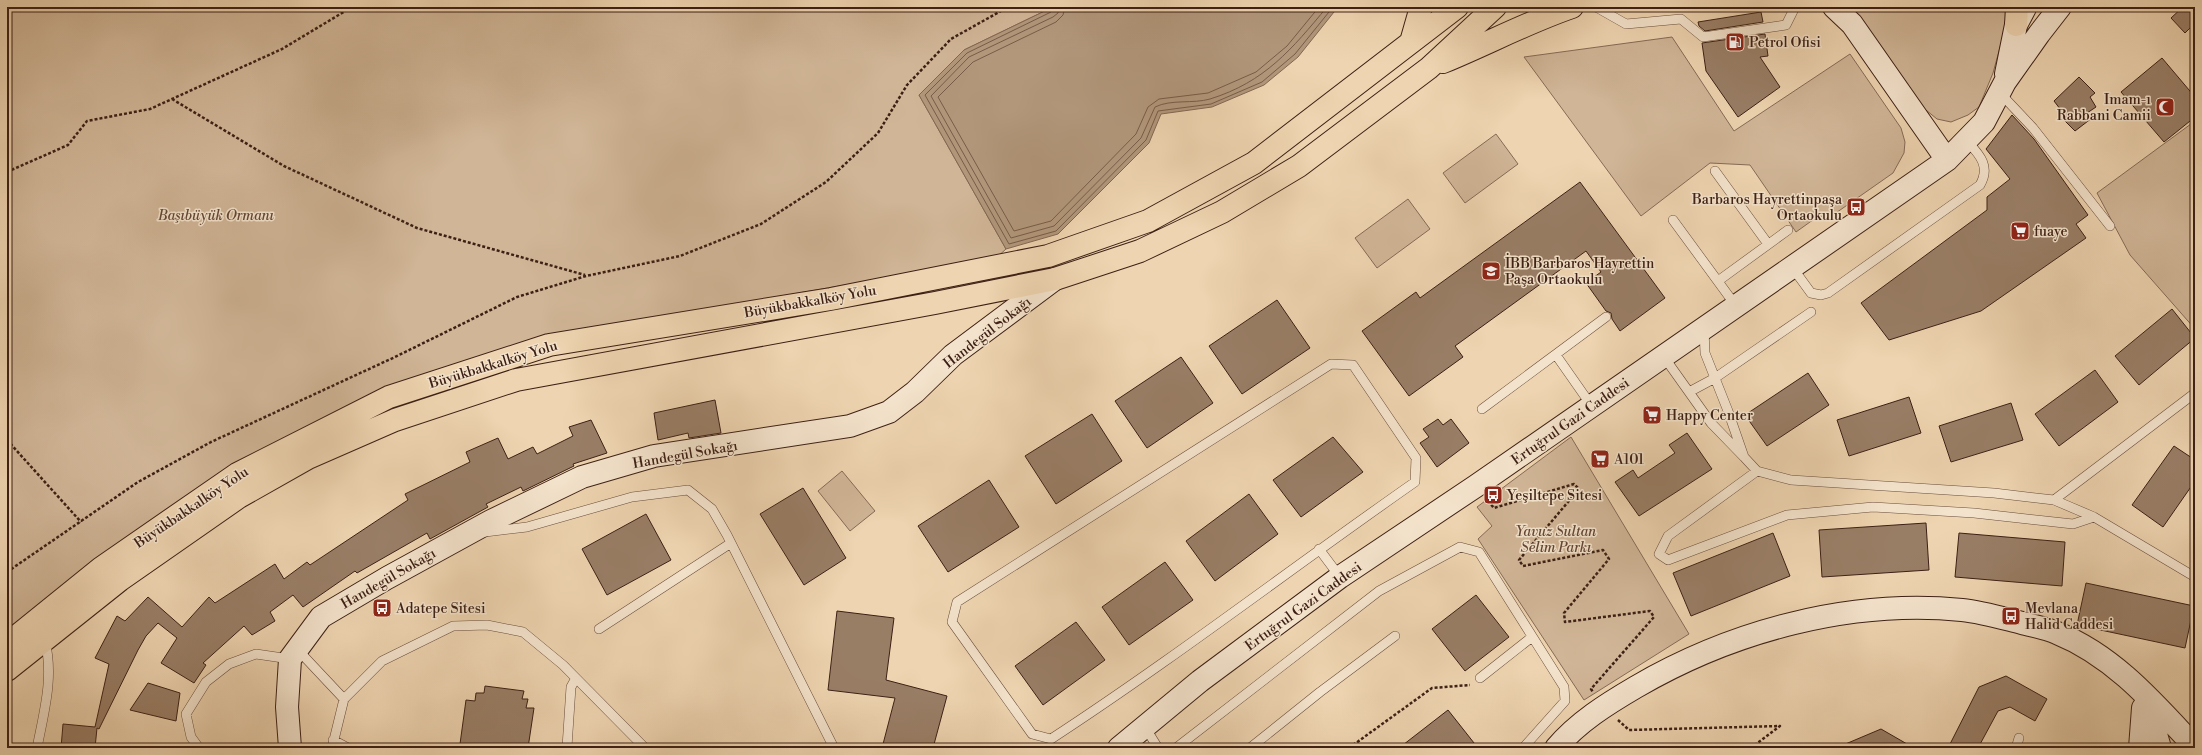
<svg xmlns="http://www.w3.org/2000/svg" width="2202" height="755" font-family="'Libre Bodoni',serif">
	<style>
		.green { fill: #d0b596; stroke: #866a56 }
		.water { fill: #b2977b; stroke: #836752 }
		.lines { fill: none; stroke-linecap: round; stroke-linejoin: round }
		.shore { stroke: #785c48; stroke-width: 1 }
		.building { fill: #997e66; stroke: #3d2015 }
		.lane-casing { stroke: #694d3c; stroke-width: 10 }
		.secondary-casing { stroke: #3d2015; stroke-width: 24 }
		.highway-casing { stroke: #3d2015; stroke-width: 24 }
		.path { stroke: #3d2015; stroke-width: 2.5; stroke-dasharray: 3 2; stroke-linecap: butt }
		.lane { stroke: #f4e3cc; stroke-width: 9 }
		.secondary { stroke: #f4e3cc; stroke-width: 22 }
		.highway { stroke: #eed4b0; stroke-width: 22 }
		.labels { text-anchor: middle; stroke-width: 3; stroke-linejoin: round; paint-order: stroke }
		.poi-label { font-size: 14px; fill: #3d2015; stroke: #f4e3cc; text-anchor: start }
		.park-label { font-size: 14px; font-style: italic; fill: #624535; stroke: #f4e3cc }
		.street-label { font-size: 14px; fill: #3d2015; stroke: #f4e3cc }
	</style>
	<rect width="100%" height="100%" fill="#eed4b0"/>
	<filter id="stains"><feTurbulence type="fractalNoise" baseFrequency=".005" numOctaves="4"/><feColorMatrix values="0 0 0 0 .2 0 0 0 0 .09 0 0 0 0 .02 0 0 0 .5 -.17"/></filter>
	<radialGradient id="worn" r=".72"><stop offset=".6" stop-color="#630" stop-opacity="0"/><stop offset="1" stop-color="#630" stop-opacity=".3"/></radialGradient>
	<path class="green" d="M7,7H1053L964,50L919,95L1006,249L995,259L614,325L448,372L190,494L7,629Z
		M1850,7H2011L1993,73L1979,107L1968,115L1951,122L1937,119L1921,106Z
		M1672,37L1734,131L1850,54L1901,128L1905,142L1904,153L1893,173L1833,215L1817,217L1796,232L1750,165L1710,163L1641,216L1524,57Z
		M2195,121V329L2130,255L2097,193Z
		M1496,134L1518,164L1465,203L1443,173Z
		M1408,199L1430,229L1377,268L1355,238Z
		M1571,437L1689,634L1584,700L1478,539L1492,526L1477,507Z
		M842,471L875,511L850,531L818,491Z"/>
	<path class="water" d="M1053,7H1338L1298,57L1264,85L1212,107L1161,114L1149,143L1058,234L1006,249L919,95L964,50Z"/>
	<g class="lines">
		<path class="shore" d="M1054,7L1051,12L967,53L925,95L1009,244L1056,231L1146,140L1158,111L1211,104L1262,82L1295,54L1333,7
			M1059,7L1058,13L1053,17L969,57L931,96L1011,238L1054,226L1141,138L1155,107C1171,99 1193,104 1210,99C1265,82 1292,49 1327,7
			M1065,7L1063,15L1056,22L973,62L938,97L1014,231L1051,221L1136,134L1148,107L1159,99L1208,93L1256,72L1287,46L1319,7"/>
	</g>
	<path class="building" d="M2183,7H2195V23L2185,33L2171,18Z
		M1761,12L1763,22L1705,31L1699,26L1698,22Z
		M1765,34L1768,56L1760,57L1780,87L1738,117L1706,71L1702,43Z
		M2162,58L2195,97V117L2164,142L2121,92Z
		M2079,77L2095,93L2090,97L2096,107L2087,113L2092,118L2075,131L2064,120L2067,118L2054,101Z
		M2012,115L2034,139L2088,215L2076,224L2086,238L1981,311L1889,340L1861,303L1987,210V197L2010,179L1986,149Z
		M1580,182L1665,298L1620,331L1612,319L1611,313L1606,311L1586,283L1601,272L1586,251L1455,346L1463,357L1409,396L1362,331L1416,292L1420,298Z
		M1277,300L1310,348L1242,394L1209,346Z
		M2172,309L2195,338L2139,385L2115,356Z
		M1181,357L1213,403L1147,448L1115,401Z
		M2095,370L2118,402L2059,446L2035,414Z
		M1808,373L1829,405L1767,446L1745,415Z
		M1909,397L1921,433L1849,456L1837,420Z
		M715,400L721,433L689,438L688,433L658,440L654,413Z
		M2011,403L2023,440L1951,462L1939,426Z
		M1092,414L1122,461L1056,504L1025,456Z
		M1438,419L1443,425L1451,419L1469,443L1437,467L1420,443L1429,437L1423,429Z
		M591,420L607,453L573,464L574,466L523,491L521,487L486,504L488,507L430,539L427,533L357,573L355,571L303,607L293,595L270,612L275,621L252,635L244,626L203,663L206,665L194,683L161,663L177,638L158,623L146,636L138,650L99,729L97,728L95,748H61L63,724L95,727L109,664L95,658L117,616L125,621L148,597L182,627L209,597L215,603L275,564L284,579L307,562L310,565L408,500L405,494L470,462L466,452L498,438L508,459L533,447L537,454L573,436L569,427Z
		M1687,433L1712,469L1639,516L1615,482L1633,470L1638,478L1675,453L1669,445Z
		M1333,437L1363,472L1301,517L1273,480Z
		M2174,446L2195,460V481L2163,527L2132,505Z
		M989,480L1019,527L948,572L918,526Z
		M803,488L846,558L804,585L760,514Z
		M1249,494L1278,534L1215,581L1186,541Z
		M646,514L671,560L607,595L582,549Z
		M1926,523L1929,570L1822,577L1819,530Z
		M1773,533L1790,576L1691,616L1673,573Z
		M1959,533L2065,542L2062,586L1955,577Z
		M1165,562L1193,600L1129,645L1102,607Z
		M2086,583L2194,606L2185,648L2077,625Z
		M1476,595L1509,637L1465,671L1432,629Z
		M837,611L894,618L886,680L947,696L933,748H882L895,698L828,690Z
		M1076,622L1105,660L1043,705L1015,666Z
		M2006,676L2047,699L2035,721L2010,707L1998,711L1978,748H1948L1979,687Z
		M148,683L180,693L176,721L130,710Z
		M485,686L524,691L522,699H528L526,708H534L528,748H470V746L460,744L466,700L475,701L476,693H484Z
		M1448,710L1478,748H1399Z
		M1881,729L1914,748H1836Z"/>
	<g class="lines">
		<g class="lane-casing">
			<path id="lane" d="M1596,7L1626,24L1681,19L1703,37L1786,25L1795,7
				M2000,93L2033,128L2110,226
				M1715,171L1768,244
				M1673,220L1736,306
				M1792,267L1811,293L1821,295L1828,293L1980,185C1991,166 1979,154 1967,141
				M1718,281L1788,230
				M1556,355L1591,405
				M1664,357L1711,423L1744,457L1728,411L1705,353L1704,330
				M1331,364L1353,365L1416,458L1415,482C1293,567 1175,658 1051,739L1032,734L952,622L957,602Z
				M1689,392L1715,378L1811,312
				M1482,409L1606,317
				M1744,457L1757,471L1791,480L1994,493L2054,500L2094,517L2195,577
				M1757,471L1668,536L1659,554L1668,560L1787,515L1873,507L1974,513L2073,524L2094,517
				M2054,500L2195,393
				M485,532L527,527L632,497L688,490L712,509L727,535L834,748
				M1319,549L1340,577
				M599,629L731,543
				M297,649L344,699
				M1480,678L1532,637
				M1145,727L1158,748
				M333,740L348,748
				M567,747L571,687L576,678
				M37,748C44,712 54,677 45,641
				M199,748L191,737L186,714L206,682L229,664L256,654L290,659
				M332,748L344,699L382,661L453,626L487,625L523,632L563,665L645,748
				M1176,748L1379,591L1460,547L1479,552L1564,687L1565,701L1523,748
				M1250,748L1320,692L1395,636
				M2016,748L2019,738"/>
		</g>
		<g class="secondary-casing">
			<path id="secondary" d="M1834,7L1852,24L1947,160
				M2006,74L2016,25L2025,8
				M2145,696L2160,748
				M290,748L287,707L290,659L321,617L387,578L491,521L582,477L654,456L850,426L889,412L915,392L953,355L1055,279
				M1119,748L1200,681L1340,577L1476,486L1947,160L1984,122L2005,82L2039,34L2060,7
				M1556,748C1578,722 1607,704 1636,687C1732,631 1850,599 1962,610C1982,612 2002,618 2022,623C2033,626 2046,628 2057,633C2114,656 2154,703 2195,747
				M2140,748L2143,708"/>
		</g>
		<g class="highway-casing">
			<path id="highway" d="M2016,25L2017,7
				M1411,42L1421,7
				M1443,62C1487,44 1528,22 1572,7
				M7,644L101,568L237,474L389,397L549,345L831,299L1048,256L1148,221L1254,163L1457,7
				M7,670L120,580L239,497L308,458L395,420L516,380L935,303L1055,279L1140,251L1222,212L1299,166L1429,68L1495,7"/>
		</g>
		<path class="path" d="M172,99L284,166L417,228L585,275
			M7,172L68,145L87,121L150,109L282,49L352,7
			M7,440L81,522
			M1488,501L1494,508L1574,484L1579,489L1519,560L1523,566L1603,550L1609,559L1564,613L1565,622L1650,611L1654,617L1591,689L1593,692
			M7,572L138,482L211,442L395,357L517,297L586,276L680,256L761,224L826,182L878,133L907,85L951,39L1008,7
			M1618,720L1629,730L1780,726L1751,748
			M1349,748L1432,688L1470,685"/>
		<use href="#lane" class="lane"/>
		<use href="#secondary" class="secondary"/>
		<use href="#highway" class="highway"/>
	</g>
	<defs>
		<g id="fuel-square" transform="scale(1)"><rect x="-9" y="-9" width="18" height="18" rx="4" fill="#8f2418" stroke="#f4e3cc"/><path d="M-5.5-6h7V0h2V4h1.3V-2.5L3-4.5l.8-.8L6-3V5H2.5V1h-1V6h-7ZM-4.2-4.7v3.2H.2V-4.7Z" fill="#fff"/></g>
		<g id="mosque-square" transform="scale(1)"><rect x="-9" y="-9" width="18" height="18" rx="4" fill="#8f2418" stroke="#f4e3cc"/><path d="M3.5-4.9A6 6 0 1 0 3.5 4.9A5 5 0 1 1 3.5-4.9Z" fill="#fff"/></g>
		<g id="bus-square" transform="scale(1)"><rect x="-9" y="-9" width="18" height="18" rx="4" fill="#8f2418" stroke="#f4e3cc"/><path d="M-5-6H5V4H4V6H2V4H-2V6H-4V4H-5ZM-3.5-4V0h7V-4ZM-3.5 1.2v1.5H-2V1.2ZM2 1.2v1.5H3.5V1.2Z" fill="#fff"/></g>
		<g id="supermarket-square" transform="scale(1)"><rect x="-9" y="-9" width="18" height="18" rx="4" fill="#8f2418" stroke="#f4e3cc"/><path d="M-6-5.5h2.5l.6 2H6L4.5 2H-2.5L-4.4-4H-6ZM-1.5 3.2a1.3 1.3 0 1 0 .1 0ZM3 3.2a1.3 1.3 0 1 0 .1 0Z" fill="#fff"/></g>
		<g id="school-square" transform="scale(1)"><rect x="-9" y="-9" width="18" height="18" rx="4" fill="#8f2418" stroke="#f4e3cc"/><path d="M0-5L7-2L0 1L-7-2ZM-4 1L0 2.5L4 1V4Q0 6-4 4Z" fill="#fff"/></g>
	</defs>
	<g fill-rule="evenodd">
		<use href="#fuel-square" x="1735" y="42"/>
		<use href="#mosque-square" x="2165" y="107"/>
		<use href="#bus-square" x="1856" y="207"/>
		<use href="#supermarket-square" x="2020" y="231"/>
		<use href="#school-square" x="1491" y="271"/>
		<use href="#supermarket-square" x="1652" y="415"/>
		<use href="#supermarket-square" x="1600" y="459"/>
		<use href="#bus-square" x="1493" y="495"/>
		<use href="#bus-square" x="382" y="608"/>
		<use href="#bus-square" x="2011" y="616"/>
	</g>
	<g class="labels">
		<g class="poi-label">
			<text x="1749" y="47">Petrol Ofisi</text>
			<text x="2151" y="104" text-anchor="end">Imam-ı<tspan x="2151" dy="16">Rabbani Camii</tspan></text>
			<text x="1842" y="204" text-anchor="end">Barbaros Hayrettinpaşa<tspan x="1842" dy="16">Ortaokulu</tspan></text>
			<text x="2034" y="236">fuaye</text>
			<text x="1505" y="268">İBB Barbaros Hayrettin<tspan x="1505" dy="16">Paşa Ortaokulu</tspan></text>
			<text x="1666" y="420">Happy Center</text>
			<text x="1614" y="464">A101</text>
			<text x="1507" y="500">Yeşiltepe Sitesi</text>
			<text x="396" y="613">Adatepe Sitesi</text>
			<text x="2025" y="613">Mevlana<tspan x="2025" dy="16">Halid Caddesi</tspan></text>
		</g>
		<g class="park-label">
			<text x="216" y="220">Başıbüyük Ormanı</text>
			<text x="1556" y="536">Yavuz Sultan<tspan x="1556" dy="16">Selim Parkı</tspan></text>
		</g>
		<g class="street-label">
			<text transform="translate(810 301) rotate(-10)" y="5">Büyükbakkalköy Yolu</text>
			<text transform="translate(987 332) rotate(-38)" y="5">Handegül Sokağı</text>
			<text transform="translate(493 364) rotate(-17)" y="5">Büyükbakkalköy Yolu</text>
			<text transform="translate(1570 421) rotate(-35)" y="5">Ertuğrul Gazi Caddesi</text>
			<text transform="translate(685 454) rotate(-10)" y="5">Handegül Sokağı</text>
			<text transform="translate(191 507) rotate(-34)" y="5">Büyükbakkalköy Yolu</text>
			<text transform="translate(388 578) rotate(-30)" y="5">Handegül Sokağı</text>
			<text transform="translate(1303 606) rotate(-36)" y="5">Ertuğrul Gazi Caddesi</text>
		</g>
	</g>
	<rect width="2202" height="755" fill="none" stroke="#eed4b0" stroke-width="24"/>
	<rect x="8" y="8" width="2186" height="739" fill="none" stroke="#3d2015" stroke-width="2"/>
	<rect x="12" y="12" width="2178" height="731" fill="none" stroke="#3d2015"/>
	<rect width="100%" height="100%" filter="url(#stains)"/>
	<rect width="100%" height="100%" fill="url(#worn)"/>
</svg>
